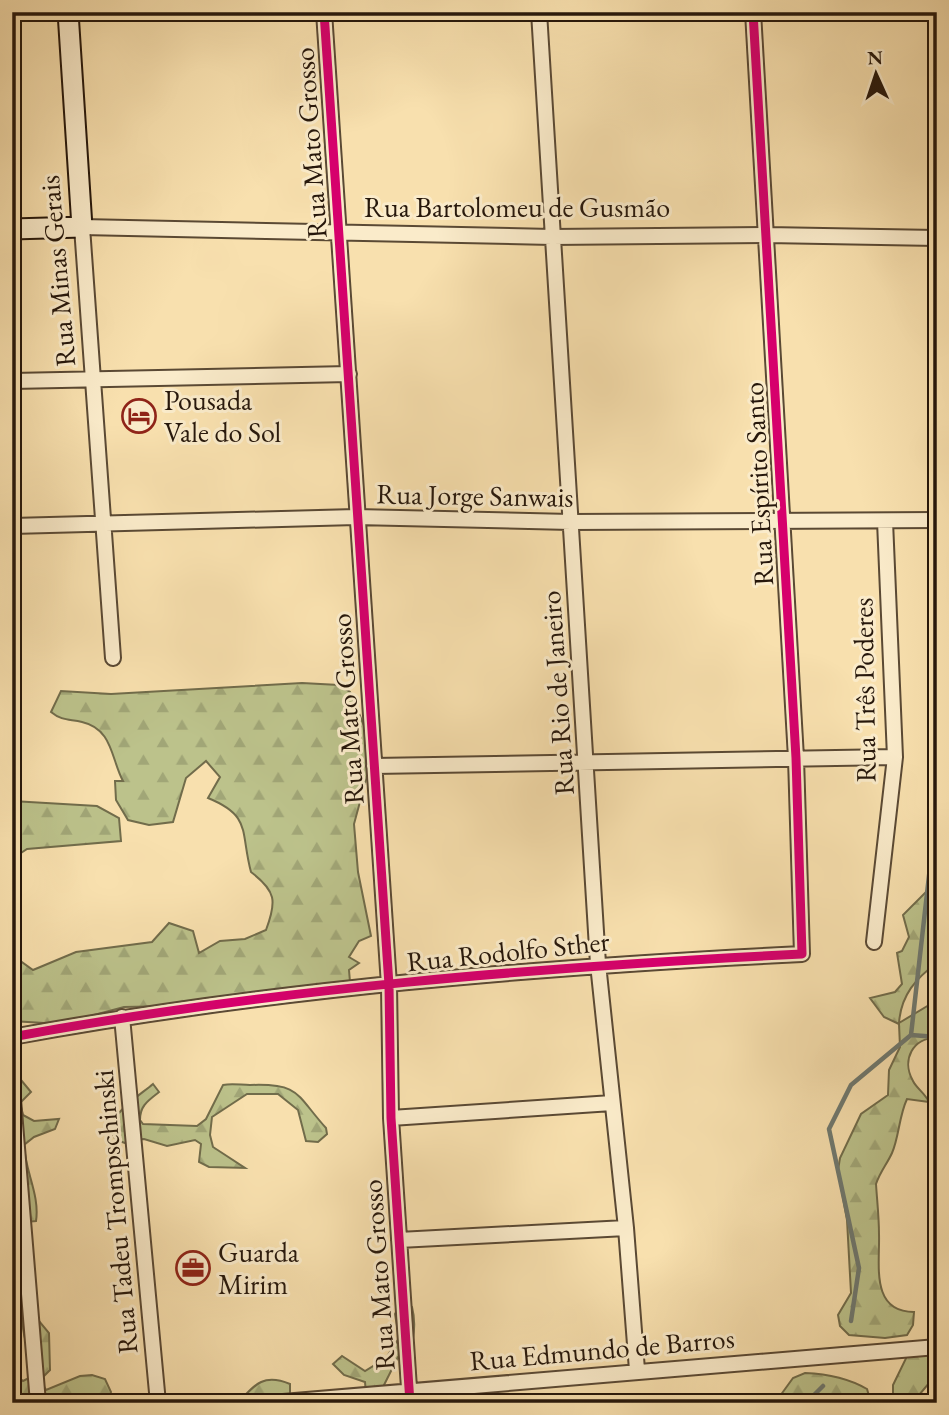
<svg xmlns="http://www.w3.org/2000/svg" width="949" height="1415" font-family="'EB Garamond',serif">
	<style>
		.forest { fill: url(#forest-firs); stroke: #716c4b; stroke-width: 2 }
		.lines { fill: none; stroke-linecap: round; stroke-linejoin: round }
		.stream { stroke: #6f7970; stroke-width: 4.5 }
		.minor-casing { stroke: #5a4934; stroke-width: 18 }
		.secondary-casing { stroke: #26170b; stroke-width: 23 }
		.minor { stroke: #faebca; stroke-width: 14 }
		.secondary { stroke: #faebca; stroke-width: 19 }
		.cycleway-casing { stroke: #faebca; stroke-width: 13 }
		.cycleway { stroke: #d6006c; stroke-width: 9 }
		.labels { text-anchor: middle; stroke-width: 6; stroke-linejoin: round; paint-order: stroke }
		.street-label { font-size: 28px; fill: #26170b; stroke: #faebca }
		.poi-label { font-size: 28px; fill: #26170b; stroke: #faebca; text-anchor: start }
	</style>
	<defs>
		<pattern id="forest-firs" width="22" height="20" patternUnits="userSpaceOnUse" patternTransform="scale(1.75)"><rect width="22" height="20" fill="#bcc28b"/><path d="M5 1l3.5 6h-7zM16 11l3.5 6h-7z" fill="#a1a677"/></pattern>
	</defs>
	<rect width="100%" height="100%" fill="#f8e0ae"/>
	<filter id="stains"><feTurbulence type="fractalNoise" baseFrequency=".00286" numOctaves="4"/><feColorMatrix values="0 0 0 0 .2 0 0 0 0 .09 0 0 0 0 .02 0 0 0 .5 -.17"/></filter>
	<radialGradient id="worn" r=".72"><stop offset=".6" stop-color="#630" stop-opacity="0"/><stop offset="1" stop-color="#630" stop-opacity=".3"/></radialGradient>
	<path class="forest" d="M302,683L339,685L350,692L365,728L367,776L354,824L358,872L371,936L359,941L349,957L359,963L349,970L350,982L172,1006L124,1007L60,1024L12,1021V955L33,970L76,952L152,942L169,923L193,931L199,953L220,941L245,939L266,930C277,901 276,891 251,872C240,831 252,816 208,798L220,777L206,761L186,778L173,822L149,825L128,820L116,800L115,781H123C111,759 113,729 82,722C69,719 62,721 51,712L61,691L111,694Z
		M12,801L97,806L119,818L121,841L27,849L12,859Z
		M937,866V963C916,978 901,995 899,1023L929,1005V983L937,977V1038C913,1037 901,1060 913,1081C917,1089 925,1093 929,1102L907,1099C899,1116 899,1137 892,1153C887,1164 880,1172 876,1184C877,1200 879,1217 879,1234C880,1264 870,1312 914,1312L913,1325L907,1335L885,1338L849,1335L840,1326L838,1315L851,1293L847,1220L838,1170L840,1158L861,1114L888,1095L889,1070L900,1047L899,1024L884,1017L870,998L895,992L902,984L897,953L902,951L909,937L903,915L928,890Z
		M16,1074L31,1092L20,1103L23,1115L34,1121L59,1119L55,1129L34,1137L24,1145C25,1171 40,1195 36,1221L24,1222L16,1213L13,1202L12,1077Z
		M153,1084L159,1092C149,1100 140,1105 140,1120L143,1124L197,1126L206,1119L223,1085C232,1083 241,1085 250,1085C301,1083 296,1095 326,1128L327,1134L318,1142L306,1141L298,1110L278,1094H247L212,1117L210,1135L213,1147L245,1168L209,1167L199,1162L201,1144L195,1140L167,1146L144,1139L132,1140L128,1144L116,1140C100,1118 138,1097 153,1084Z
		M401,1304L412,1307C416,1322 414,1339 409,1354L398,1357L382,1389L391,1403H238C255,1384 264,1373 290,1384V1396L366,1394L365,1382L344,1375L333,1364L342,1356L365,1371L386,1358L399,1338L395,1314Z
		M34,1315L49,1333L50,1370L40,1380L46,1390L80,1376L92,1375L105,1379L111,1392L107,1403H12V1372L23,1381L35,1375C34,1354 21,1340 23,1319Z
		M937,1339V1367L930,1382L919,1395L921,1400H937V1403H893V1385L911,1348Z
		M805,1373C828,1374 848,1378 867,1389L871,1403H775L793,1378Z"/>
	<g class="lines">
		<path class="stream" d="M911,1035L937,1037
			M851,1321L859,1268L829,1129L851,1085L911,1035L937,805
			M806,1403L823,1386"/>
		<g class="minor-casing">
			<path id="minor" d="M324,12L389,985L391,1118L410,1403
				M539,12L598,964L626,1228L637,1370
				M12,381L349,374
				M12,526L356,517L571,522L937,520
				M113,658L82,227L552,237L767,235L937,238
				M374,766L895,757
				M874,942L895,757L885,521
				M122,1017L158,1403
				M12,1037C272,989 538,967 802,954L796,758L753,12
				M12,1087L38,1403
				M391,1118L612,1103
				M399,1240L626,1228
				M271,1403L937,1347"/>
		</g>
		<g class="secondary-casing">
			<path id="secondary" d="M12,229L82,227L68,12"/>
		</g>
		<use href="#minor" class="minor"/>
		<use href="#secondary" class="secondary"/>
		<g class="cycleway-casing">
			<path id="cycleway" d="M324,12L389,985L391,1118L410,1403
				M12,1037C272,989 538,967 802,954L796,758L753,12"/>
		</g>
		<use href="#cycleway" class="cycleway"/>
	</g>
	<defs>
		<g id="hotel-ring" transform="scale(1.75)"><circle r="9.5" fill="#faebca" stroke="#8f2418" stroke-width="1.5"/><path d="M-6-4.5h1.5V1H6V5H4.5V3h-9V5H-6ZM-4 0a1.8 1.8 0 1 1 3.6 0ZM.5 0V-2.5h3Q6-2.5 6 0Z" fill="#8f2418"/></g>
		<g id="office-ring" transform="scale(1.75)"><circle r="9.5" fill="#faebca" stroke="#8f2418" stroke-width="1.5"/><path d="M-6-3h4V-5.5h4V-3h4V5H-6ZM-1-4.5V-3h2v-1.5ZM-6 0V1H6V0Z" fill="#8f2418"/></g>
	</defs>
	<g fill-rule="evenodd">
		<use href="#hotel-ring" x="139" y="416"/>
		<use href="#office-ring" x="193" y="1268"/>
	</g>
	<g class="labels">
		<g class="street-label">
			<text transform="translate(310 143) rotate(-94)" y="10">Rua Mato Grosso</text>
			<text x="517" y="217">Rua Bartolomeu de Gusmão</text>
			<text transform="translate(57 271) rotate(-95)" y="10">Rua Minas Gerais</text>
			<text transform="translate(758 484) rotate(-93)" y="10">Rua Espírito Santo</text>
			<text transform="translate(475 495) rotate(1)" y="10">Rua Jorge Sanwais</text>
			<text transform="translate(864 690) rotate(-91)" y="10">Rua Três Poderes</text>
			<text transform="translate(557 693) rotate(-94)" y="10">Rua Rio de Janeiro</text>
			<text transform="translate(347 709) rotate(-94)" y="10">Rua Mato Grosso</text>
			<text transform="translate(508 951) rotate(-6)" y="10">Rua Rodolfo Sther</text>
			<text transform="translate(115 1212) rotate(-95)" y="10">Rua Tadeu Trompschinski</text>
			<text transform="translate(378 1275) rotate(-94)" y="10">Rua Mato Grosso</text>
			<text transform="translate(602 1349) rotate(-5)" y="10">Rua Edmundo de Barros</text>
		</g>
		<g class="poi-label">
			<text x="164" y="410">Pousada<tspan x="164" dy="32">Vale do Sol</tspan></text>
			<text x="218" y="1262">Guarda<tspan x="218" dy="32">Mirim</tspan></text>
		</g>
	</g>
	<rect width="949" height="1415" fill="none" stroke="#f8e0ae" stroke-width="42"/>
	<rect x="14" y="14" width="921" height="1387" fill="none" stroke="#26170b" stroke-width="3.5"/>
	<rect x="21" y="21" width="907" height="1373" fill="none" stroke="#26170b" stroke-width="2"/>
	<g transform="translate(876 74) rotate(357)" stroke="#faebca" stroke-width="5" paint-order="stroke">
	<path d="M0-5L12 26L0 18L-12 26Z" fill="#26170b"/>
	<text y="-10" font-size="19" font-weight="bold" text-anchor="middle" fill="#26170b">N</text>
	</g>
	<rect width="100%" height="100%" filter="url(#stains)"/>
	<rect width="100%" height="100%" fill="url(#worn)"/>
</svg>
